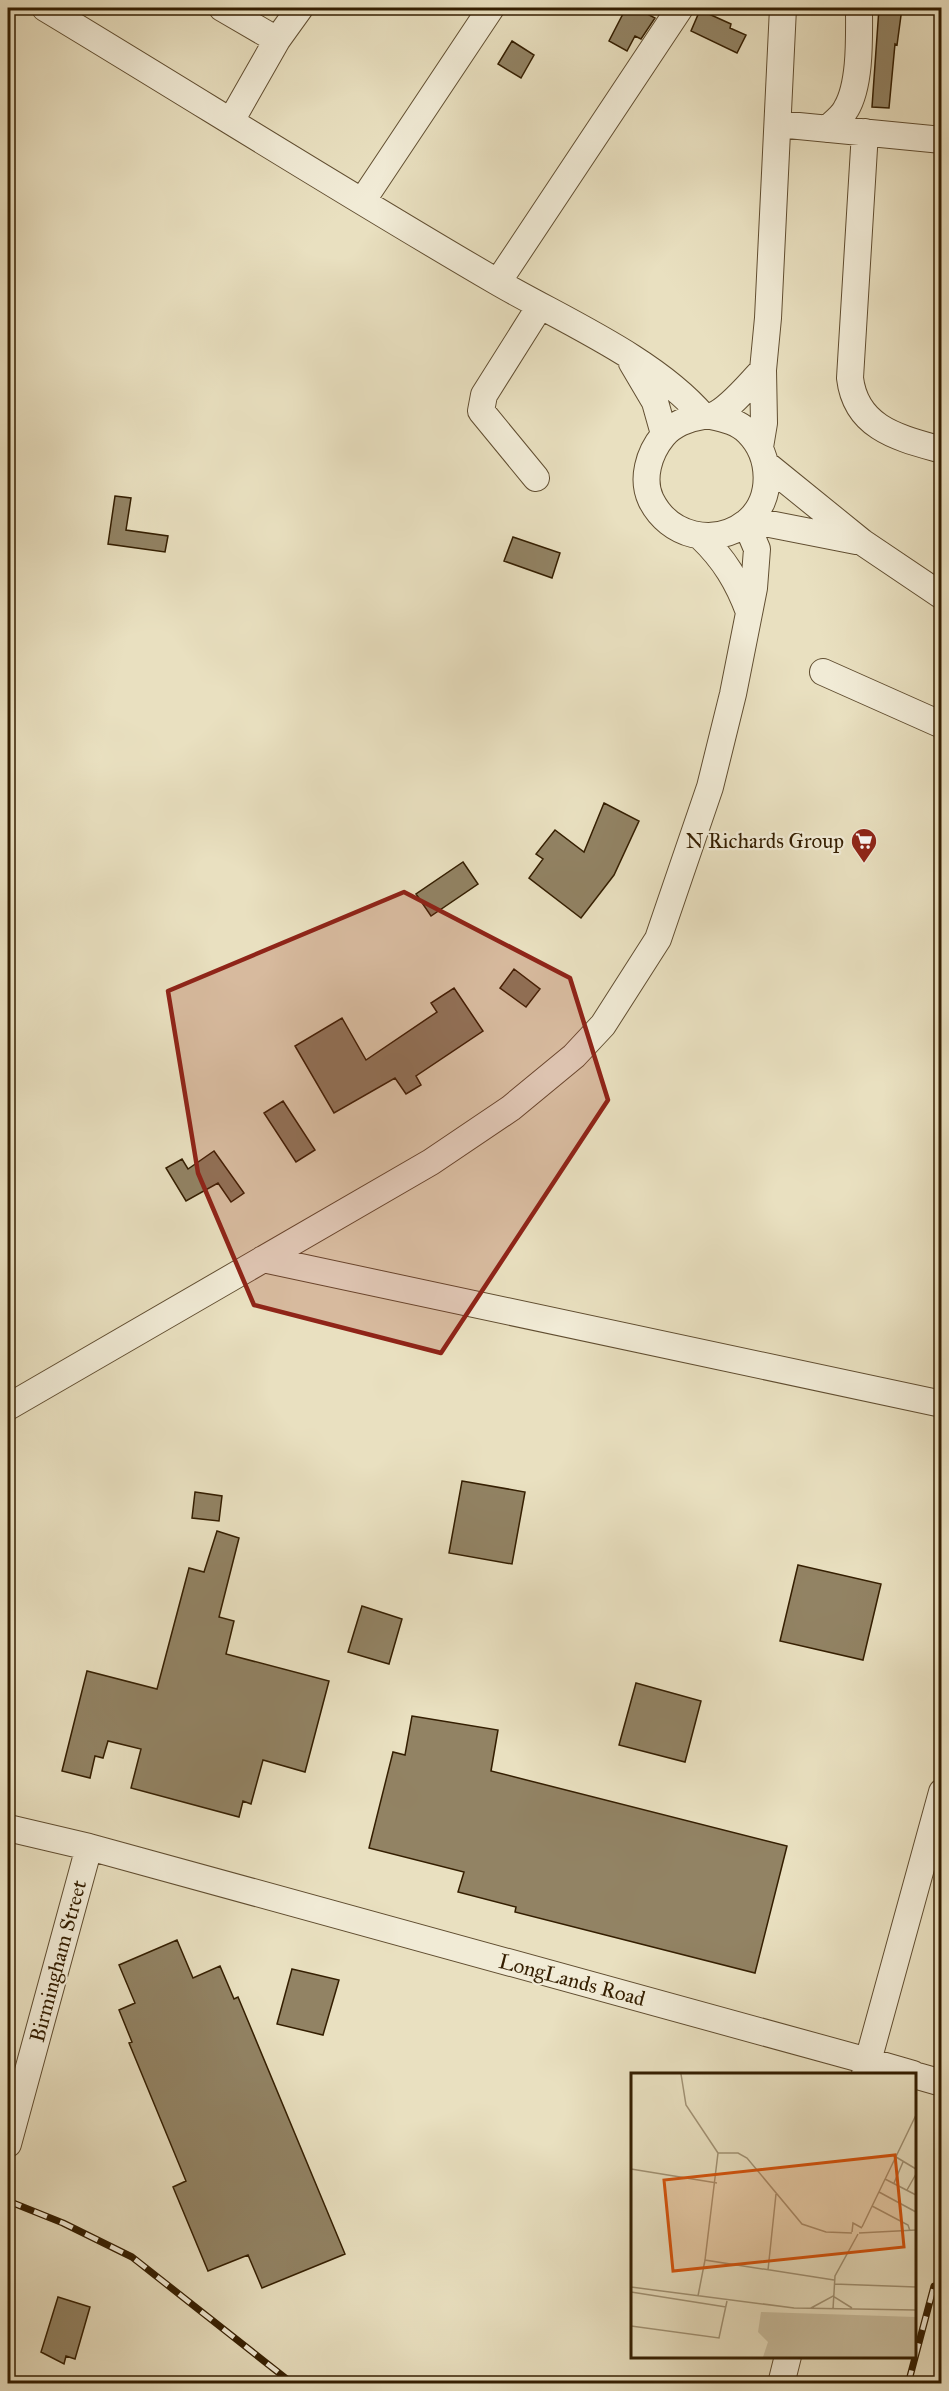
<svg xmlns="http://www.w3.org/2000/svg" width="949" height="2391" font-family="'IM FELL Great Primer',serif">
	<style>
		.building { fill: #928364; stroke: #341e01; stroke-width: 1.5 }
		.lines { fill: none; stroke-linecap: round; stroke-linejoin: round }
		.minor-casing { stroke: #614e31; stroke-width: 28 }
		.minor { stroke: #f1ebd6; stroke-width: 26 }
		.rail-casing { stroke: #341e01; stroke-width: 7 }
		.rail { stroke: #f1ebd6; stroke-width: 4.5; stroke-dasharray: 14; stroke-linecap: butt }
		.marked { fill: #8f2418; fill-opacity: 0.2; stroke: #8f2418; stroke-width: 4.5; stroke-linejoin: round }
		.labels { text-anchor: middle; stroke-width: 4.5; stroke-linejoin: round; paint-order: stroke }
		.poi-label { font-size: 21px; fill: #341e01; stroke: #f1ebd6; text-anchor: end }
		.street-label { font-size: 21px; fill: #341e01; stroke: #f1ebd6 }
		.inset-road { fill: none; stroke: #a19274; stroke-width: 1.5 }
		.view { fill: #d6530b; fill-opacity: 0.15; stroke: #d6530b; stroke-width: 3 }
		.inset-edge { fill: none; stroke: #341e01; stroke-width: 3 }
	</style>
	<rect width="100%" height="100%" fill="#e9e0c0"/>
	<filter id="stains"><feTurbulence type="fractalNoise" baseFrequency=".00333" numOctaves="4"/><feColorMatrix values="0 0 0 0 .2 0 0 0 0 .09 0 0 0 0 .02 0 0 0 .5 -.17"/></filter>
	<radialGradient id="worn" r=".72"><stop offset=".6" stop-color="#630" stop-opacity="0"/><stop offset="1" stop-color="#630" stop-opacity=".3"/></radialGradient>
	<path class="building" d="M626,8H636L655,18L641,39L635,36L627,51L609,41Z
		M879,8H902L897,45L895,44L889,108L872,107Z
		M700,10L731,24L730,28L746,35L737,53L691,31Z
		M512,41L534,55L521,78L498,64Z
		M115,496L131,498L126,530L168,536L165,552L108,544Z
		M513,537L560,553L552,578L504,561Z
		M604,803L639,821L614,875L581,918L529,878L543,859L536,854L555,830L584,852Z
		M463,862L478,884L431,916L416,894Z
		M514,969L540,989L526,1007L500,988Z
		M454,988L483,1031L416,1076L421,1085L406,1094L395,1078L334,1113L295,1046L342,1018L366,1060L437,1012L431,1003Z
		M283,1101L315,1150L296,1162L264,1113Z
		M214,1151L244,1193L231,1202L218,1183L186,1201L166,1168L182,1159L188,1169Z
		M462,1481L525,1492L512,1564L449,1553Z
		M195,1492L222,1496L219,1521L192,1518Z
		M217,1531L239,1538L219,1617L234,1621L226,1654L329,1681L305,1772L263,1760L251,1804L243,1801L239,1817L131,1788L141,1749L108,1741L103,1758L95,1756L90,1778L62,1771L87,1671L157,1689L189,1568L204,1572Z
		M798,1565L881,1584L863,1660L780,1641Z
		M362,1606L402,1619L389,1664L348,1652Z
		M636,1683L701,1701L685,1762L619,1745Z
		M412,1716L498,1730L491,1771L787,1846L755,1973L515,1912L516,1907L458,1892L464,1872L369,1848L393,1752L405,1755Z
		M177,1940L193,1978L220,1966L234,1999L238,1997L345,2254L262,2288L248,2255L208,2271L173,2187L186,2181L129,2043L132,2042L119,2010L135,2003L119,1965Z
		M292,1969L339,1980L323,2035L277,2024Z
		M58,2297L90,2307L75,2359L66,2356L64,2364L41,2352Z"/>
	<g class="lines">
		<g class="minor-casing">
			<path id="minor" d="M45,8C196,99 346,194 499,283C563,320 654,359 703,416
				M222,8L277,40
				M231,121L277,40L300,8
				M778,124L942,140
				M827,129C833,123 842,117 846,109C861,84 859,36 859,8
				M865,132L850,378C856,429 900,438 942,450
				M363,200L491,8
				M498,282L680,8
				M632,363L655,402L664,434
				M711,416C725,419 738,422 748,432C772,456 774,499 747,522C714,548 669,536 651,500C641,479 649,453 663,436C672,425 688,418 703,416C703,416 711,416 712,416C729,410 750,383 763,370
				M760,447L764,423L763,370L768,318L783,8
				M767,465L862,542L942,596
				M536,478L481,411L484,395L540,306
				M749,520L856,541
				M701,537C724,559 738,582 749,612
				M823,672L942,725
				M263,1259L942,1404
				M8,1407L431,1162L511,1108L574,1056L603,1025L658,939L710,787L733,694L754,588L757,549L746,523
				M8,1828L89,1847L868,2061L942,1792
				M865,2074L868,2061L913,2074
				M914,2075L942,2083
				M8,2144L89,1847
				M781,2384L788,2356"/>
		</g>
		<use href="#minor" class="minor"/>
		<g class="rail-casing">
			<path id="rail" d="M8,2201L63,2223L132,2257L293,2384
				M908,2384L934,2286"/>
		</g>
		<use href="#rail" class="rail"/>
	</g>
	<path class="marked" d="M404,892L570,978L608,1100L441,1353L254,1305L198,1173L168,991Z"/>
	<defs>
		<g id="supermarket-pin" transform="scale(1.35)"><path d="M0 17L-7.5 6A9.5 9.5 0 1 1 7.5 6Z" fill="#8f2418" stroke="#f1ebd6"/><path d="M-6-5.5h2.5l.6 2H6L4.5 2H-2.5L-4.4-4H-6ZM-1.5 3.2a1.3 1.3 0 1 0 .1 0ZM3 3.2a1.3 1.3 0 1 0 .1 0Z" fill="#fff"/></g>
	</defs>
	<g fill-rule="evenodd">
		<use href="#supermarket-pin" x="864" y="841"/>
	</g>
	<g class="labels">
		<g class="poi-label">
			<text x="844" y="848">N Richards Group</text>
		</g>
		<g class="street-label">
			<text transform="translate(58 1961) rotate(-75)" y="7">Birmingham Street</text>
			<text transform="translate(572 1980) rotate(15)" y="7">LongLands Road</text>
		</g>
	</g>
	<g transform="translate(631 2073)">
		<rect width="285" height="285" fill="#e9e0c0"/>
		<path d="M130,239L285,244V284H132L137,269L127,259Z" fill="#cabfa0"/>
		<path class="inset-road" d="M50,1L55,32L87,80L74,187L203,207M87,80H107L116,85L171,151L195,159L221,160M265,84L285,96M0,96L86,110M254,106L285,122M263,110L272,89M276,117L285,101M248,119L285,139M241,133L277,152L279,158M231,154L285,42M221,159L222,150L231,155M228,160L285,157M137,197L145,121M203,211L285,214M0,214L163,235L285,237M0,219L95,234M67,223L74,187M180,235L202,223L221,235M202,236L204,203L227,161M0,253L88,265L96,228"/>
		<path class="view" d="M264,82L273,174L42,198L33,107Z"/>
		<rect width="285" height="285" class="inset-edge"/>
	</g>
	<rect width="949" height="2391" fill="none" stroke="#e9e0c0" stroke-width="30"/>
	<rect x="9" y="9" width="931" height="2373" fill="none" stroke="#341e01" stroke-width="3"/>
	<rect x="15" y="15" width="919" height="2361" fill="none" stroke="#341e01" stroke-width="1.5"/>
	<rect width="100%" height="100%" filter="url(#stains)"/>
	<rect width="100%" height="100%" fill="url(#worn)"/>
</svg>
